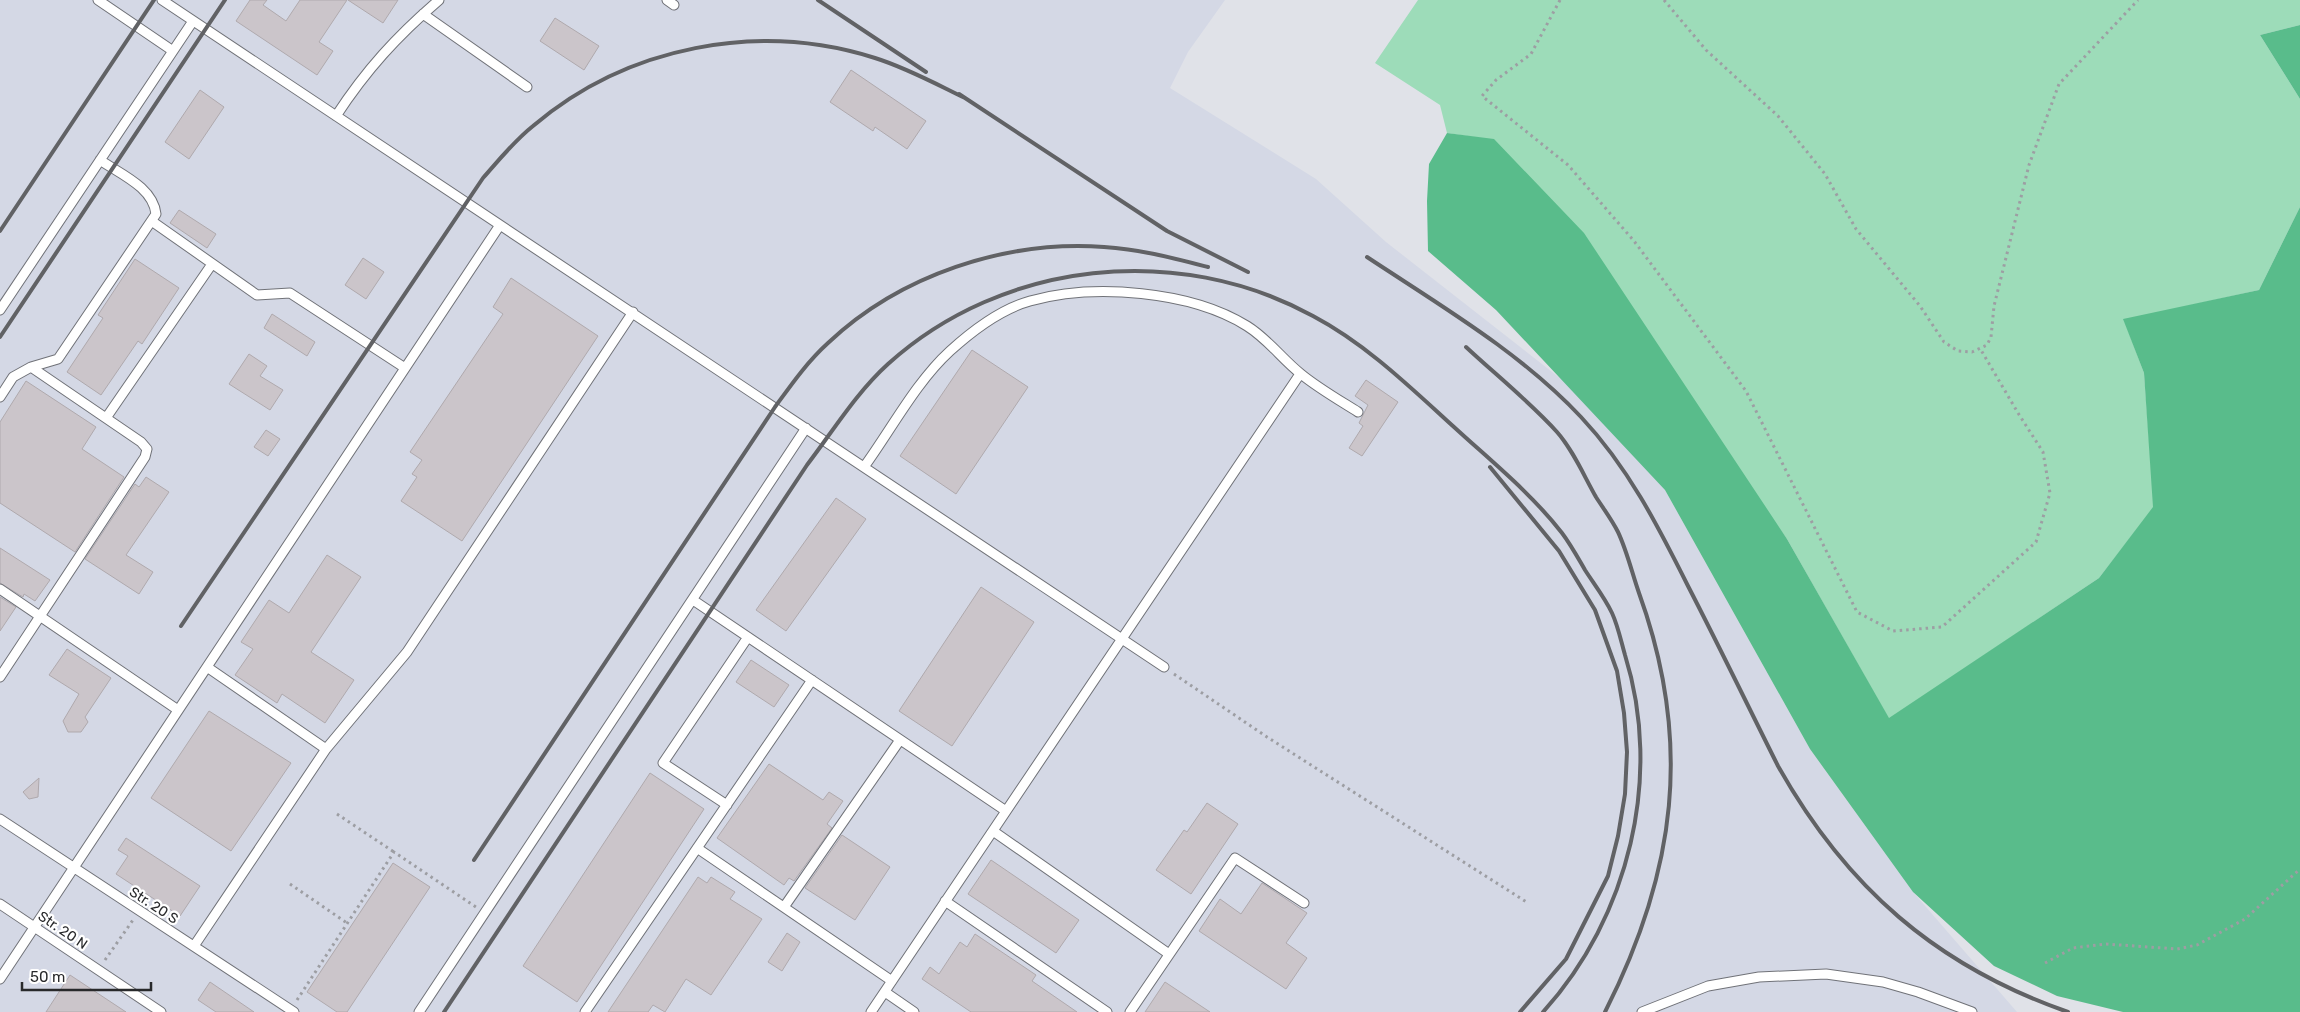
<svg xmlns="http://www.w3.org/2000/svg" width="2300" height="1012" font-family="Rubik,sans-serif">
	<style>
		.built { fill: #d4d8e5 }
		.green { fill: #9ddcb9 }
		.forest { fill: #59bc8b }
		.building { fill: #cbc5ca; stroke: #afa9ad }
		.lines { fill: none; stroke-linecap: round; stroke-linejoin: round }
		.lane-casing { stroke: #707278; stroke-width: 11 }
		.path { stroke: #9d9ea3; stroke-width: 3; stroke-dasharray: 2.5 4; stroke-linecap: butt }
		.lane { stroke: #fff; stroke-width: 9 }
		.rail { stroke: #616265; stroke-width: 4 }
		.labels { text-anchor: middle; stroke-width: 4.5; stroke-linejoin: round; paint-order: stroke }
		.street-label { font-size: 14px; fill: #28292b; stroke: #fff }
	</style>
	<rect width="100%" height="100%" fill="#e0e2e8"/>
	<path class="built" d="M0,0H1225L1188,52L1170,88L1316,179L1386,242L1570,386L1665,490L1810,749L1913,892L2017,1012H0Z"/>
	<path class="green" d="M1418,0H2300V25L2260,35L2300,99V207L2259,290L2124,320L2144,373L2154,507L2099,578L1889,719L1787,539L1494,140L1447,133L1440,105L1375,63Z"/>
	<path class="forest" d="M2300,25V99L2260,35Z
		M1447,133L1494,139L1584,233L1787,539L1889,718L2099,578L2153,507L2144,373L2123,319L2259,290L2300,207V1012H2123L2057,996L1994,966L1913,892L1810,749L1665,490L1496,310L1428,251L1427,201L1429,164Z"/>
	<path class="building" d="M250,0H267L263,5L286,21L300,0H347L319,42L333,51L317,75L236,21Z
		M348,0H398L383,23Z
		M555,18L599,46L584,70L540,41Z
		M851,70L926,121L907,149L875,127L873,131L830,102Z
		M200,90L224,107L189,159L165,142Z
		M179,210L216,234L207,248L170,223Z
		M363,258L384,272L366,299L345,285Z
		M135,259L179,288L142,344L138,341L101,395L67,372L103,318L98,315Z
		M511,278L598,336L462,541L401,501L417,477L412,474L422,460L410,452L503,314L493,307Z
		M272,314L315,342L307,356L264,328Z
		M972,350L1028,387L956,494L900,456Z
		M249,354L267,366L260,376L283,390L270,410L229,384Z
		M1366,380L1398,402L1362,456L1349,448L1363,426L1359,423L1368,405L1355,396Z
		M26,381L96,427L82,449L124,477L75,552L0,503V422Z
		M266,430L280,439L268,456L254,447Z
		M146,477L169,492L126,555L153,572L139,594L85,559L135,484L139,487Z
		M836,498L866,519L786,631L756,610Z
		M0,548L50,580L35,601L24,594L23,597L0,583Z
		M327,555L361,577L311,652L354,680L325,723L282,694L277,703L235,675L253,649L241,642L269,600L289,613Z
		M981,587L1034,622L952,746L899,711Z
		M0,597L16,607L0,631Z
		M67,649L111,678L85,717L88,722L81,732H68L63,721L79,694L49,675Z
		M751,660L789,685L774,707L736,682Z
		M209,711L291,763L231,851L151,798Z
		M769,764L823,800L829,792L843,801L827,824L832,828L794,881L789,878L784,885L717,838Z
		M650,773L704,809L577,1002L523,966Z
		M39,778L38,797L29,799L23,792Z
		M1207,803L1238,824L1191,894L1156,870L1184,830L1187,832Z
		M842,835L890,867L855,920L805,888Z
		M126,838L200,886L180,916L116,874L128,856L118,850Z
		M991,860L1079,920L1056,953L968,894Z
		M393,863L430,887L347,1012H337L307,992Z
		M698,877L707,883L711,877L735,892L730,899L762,919L711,995L686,979L665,1012L653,1005L648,1012H608Z
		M1262,883L1307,913L1286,943L1307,958L1286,989L1199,931L1220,899L1241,914Z
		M787,933L800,942L782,971L768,962Z
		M975,934L1036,975L1032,981L1077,1012H971L922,979L930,967L939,974L960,942L967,947Z
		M70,975L126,1012H46Z
		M210,982L254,1012H216L198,1000Z
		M1165,982L1210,1012H1145Z"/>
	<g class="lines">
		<g class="lane-casing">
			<path id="lane" d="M98,0L173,51
				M162,0L1164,667
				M667,0L674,5
				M423,14L527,87
				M336,116C366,70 397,36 439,0
				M153,222L257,295L290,293L405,368
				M0,310L193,21
				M31,367L58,359L156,214C153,187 120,174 100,160
				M0,397L13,377L31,367L141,442L147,449L145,457L0,677
				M106,418L212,264
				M864,467C891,430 916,382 950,351C972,331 1001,309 1030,301C1094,283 1191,291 1247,326C1268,339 1282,359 1301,374C1318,388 1339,400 1358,412
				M0,589L178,710
				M693,600L1006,811
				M207,667L326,749
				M727,805L663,763L748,637
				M0,819L294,1012
				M993,831L1169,954
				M697,848L892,981
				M945,901L1107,1012
				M0,904L161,1012
				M784,907L900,740
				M194,946L326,749L407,652L633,312
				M0,979L500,225
				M885,992L914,1012
				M419,1012L806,428
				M585,1012L812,680
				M871,1012L1300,374
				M1130,1012L1235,858L1304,903
				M1642,1012L1708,986L1759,977L1826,974L1883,982L1918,992L1972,1012"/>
		</g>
		<path class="path" d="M1560,0L1531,54L1496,80L1482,96L1568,165L1634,241L1746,391L1857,612L1893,631L1942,627L2036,542L2050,493L2043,452L2018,413L1981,350
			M1664,0L1706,50L1778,116L1825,174L1856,229L1920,306L1944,342L1958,351L1972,352L1987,345L1991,337L1994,306L2029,165L2059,84L2138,0
			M1174,674L1267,737L1528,903
			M337,814L394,852
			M290,884L347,923
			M105,960L133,920
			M2045,963L2073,948L2106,944L2177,949L2197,945L2245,919L2300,869
			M297,1000L394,852L476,907"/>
		<use href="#lane" class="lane"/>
		<path class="rail" d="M818,0L926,72
			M959,94L1167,231L1248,272
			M0,231L154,0
			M1367,257C1441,306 1520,352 1581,417C1628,467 1658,526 1688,586C1719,646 1748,706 1778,766C1846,887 1936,966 2068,1012
			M0,337L225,0
			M1466,347C1495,374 1531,403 1557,432C1573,450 1584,476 1596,497C1603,508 1612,520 1618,532C1627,551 1632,573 1639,593C1693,742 1676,872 1605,1012
			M1490,467L1559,551L1595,610L1617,671L1624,713L1627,752L1625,794L1618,836L1608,876L1566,959L1520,1012
			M181,626L483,178C499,160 514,141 533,126C627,46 758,21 875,58C907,68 936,84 965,98
			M474,860L775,407C791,385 807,362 828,343C900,275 1005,240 1104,247C1139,249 1173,258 1208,267
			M444,1012L807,465C833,431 856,393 888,364C1003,260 1178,242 1313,316C1366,344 1410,387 1454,427C1491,461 1531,493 1562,533C1571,545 1578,558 1585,570C1594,584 1605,598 1612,613C1618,626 1621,641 1625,655C1663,777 1629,917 1543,1012"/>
	</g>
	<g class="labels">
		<g class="street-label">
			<text transform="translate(154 905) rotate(33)" y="5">Str. 20 S</text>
			<text transform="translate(63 930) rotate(34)" y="5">Str. 20 N</text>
		</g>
	</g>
	<path d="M22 982v8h129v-8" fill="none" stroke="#28292b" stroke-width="2.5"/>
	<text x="30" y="982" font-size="15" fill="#28292b" stroke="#ffffff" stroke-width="4" paint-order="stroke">50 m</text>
</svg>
